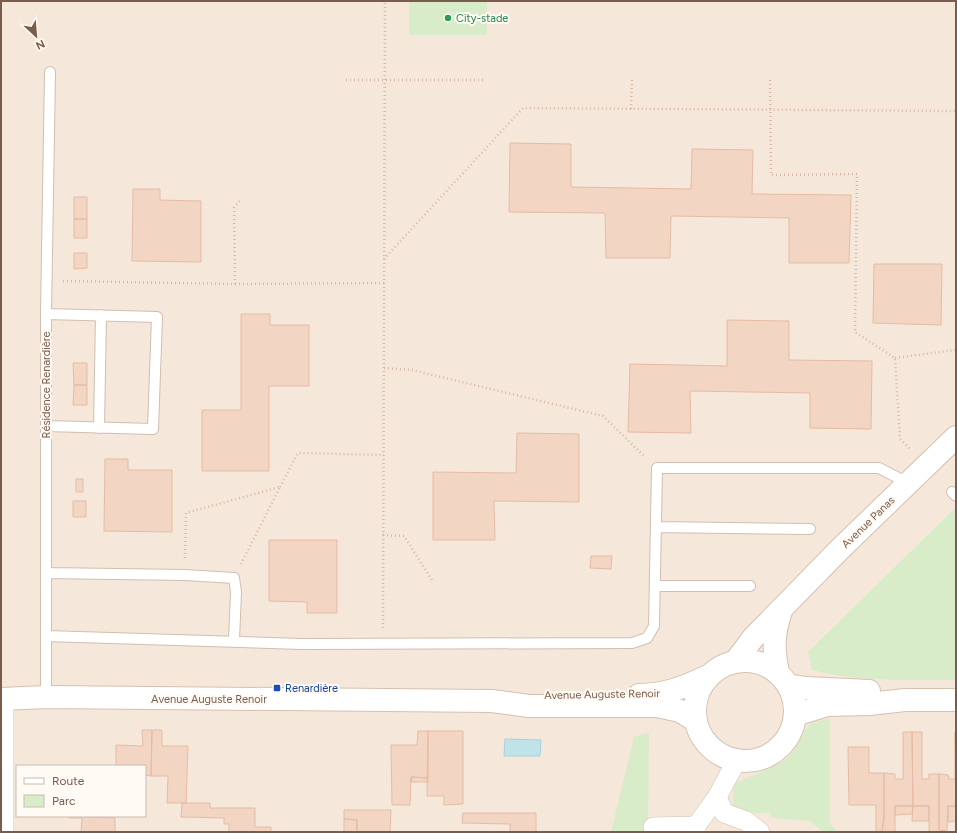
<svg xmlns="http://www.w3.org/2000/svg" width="957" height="833" font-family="Figtree,sans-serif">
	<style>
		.residential { fill: #f5e8da; fill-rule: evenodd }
		.green { fill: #d8ecc9 }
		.water { fill: #bfe3e8; stroke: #a5d3da }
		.building { fill: #f3d5c3; stroke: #e6bba3 }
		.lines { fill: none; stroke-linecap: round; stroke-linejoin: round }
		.lane-casing { stroke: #d1beb0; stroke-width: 12 }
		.street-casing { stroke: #d1beb0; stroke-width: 20 }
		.secondary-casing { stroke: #d6c0b0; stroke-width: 24 }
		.path { stroke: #d9b8a5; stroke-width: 2.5; stroke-dasharray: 1 3; stroke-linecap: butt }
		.lane { stroke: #fff; stroke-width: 10 }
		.street { stroke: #fff; stroke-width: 19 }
		.secondary { stroke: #fff; stroke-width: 22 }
		.leisure-dot { fill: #2e9e5b; stroke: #fffaf3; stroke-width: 1.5 }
		.transit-dot { fill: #1a4fb4; stroke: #fffaf3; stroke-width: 1.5 }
		.labels { text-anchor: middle; stroke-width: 4; stroke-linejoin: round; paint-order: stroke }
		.leisure-label { font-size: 11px; fill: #27864d; stroke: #fffaf3; text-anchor: start }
		.street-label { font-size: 11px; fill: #7a5c4d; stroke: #fffaf3 }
		.transit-label { font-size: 11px; fill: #164399; stroke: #fffaf3; text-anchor: start }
	</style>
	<rect width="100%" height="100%" fill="#fdf6ec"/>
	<path class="residential" d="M1,1H956V832H1ZM17,766H145V816H17Z"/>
	<path class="green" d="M409,1H487V35H409Z
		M956,507V680C908,680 858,682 812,670L808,652Z
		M830,718V824L838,832H823L810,821L771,818V813H732L734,784C752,773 773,771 788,757C798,748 801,732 811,723Z
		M645,733L649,734L648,832H611L634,737Z"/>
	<path class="water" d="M505,739L541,740L540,756H504Z"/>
	<path class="building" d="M510,143L571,144V187L691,189L692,149L753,150L752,194L851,195L849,263H789V218L671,216L670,258H606L605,213L509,212Z
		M133,189H160V200L201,201V262L132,261Z
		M74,197H87V219H74Z
		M74,219H87V238H74Z
		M74,253H87V268L74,269Z
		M874,264H942L941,325L873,323Z
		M241,314H270V325H309V386H269V471H202V410H241Z
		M727,320L789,321V360L872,361L871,429L810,428V393L690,391L691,433L628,432L630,364L727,366Z
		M73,363H87V385H74Z
		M74,385H87V405H73Z
		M517,433L579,434V502L494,501L495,540H433V472L516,473Z
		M105,459H128V470H172V532L104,531Z
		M76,479H83V492H76Z
		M73,501H86V517H73Z
		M269,540H337V613H307V602L269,601Z
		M591,556H612L611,569L590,568Z
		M142,730H152L151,776L145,775V766H116V745L143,746Z
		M152,730H162V746H188L186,803H167L168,776H151Z
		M418,731H428V778L411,777L410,805H392L391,745H417Z
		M428,731H463V804L444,805V796H427Z
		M903,732H912L913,806H895V832H882L884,818V773L895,774V779H903Z
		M912,732H922V779H929V774H939V832H929V806H913Z
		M955,732L956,806H948L947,830L939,831V774L948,775L949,779H955Z
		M848,747H869V773H884V818L882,832H876V805H849Z
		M411,777L428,778V782H411Z
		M182,803H210V808H255V827H271V832H280H229V824H224V818L181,817Z
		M895,806H913L912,814L895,815Z
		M913,806H929V821H912Z
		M948,806H956V821L948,822Z
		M344,810H391L390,832H357V820L344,819Z
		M463,813H536V832H510V824L462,823Z
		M69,816L115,818V832H81L82,818H69Z
		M344,819L357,820V832H344Z"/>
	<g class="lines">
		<g class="lane-casing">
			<path id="lane" d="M46,314L157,317L153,429L46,426
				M99,428L101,315
				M952,492L956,496
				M656,527L810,529
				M46,573L185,575L234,578L236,592L234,640
				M655,586H750
				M46,636L302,644L632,643L647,638L654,626L657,468H879L908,483
				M46,697V314L50,72"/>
		</g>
		<g class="street-casing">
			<path id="street" d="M717,797L724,813L746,821L760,832
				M696,826L717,797L737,760
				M4,832V699
				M654,832L653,827L696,826V832"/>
		</g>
		<g class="secondary-casing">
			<path id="secondary" d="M695 711a50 50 0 1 1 100 0a50 50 0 1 1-100 0Z
				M735,662L753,638L840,549L956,437
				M778,673C773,647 773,636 781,611
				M788,685L805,688L869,691
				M639,695C665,695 685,687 708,676
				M1,699L46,697L492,701L529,706H657L680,711L696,721
				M795,715L827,705L869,704L905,700H956"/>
		</g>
		<path class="path" d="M956,1V352
			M346,80H485
			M770,80L771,175L857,174L855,332L895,358L900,439L911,450
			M631,109L632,80
			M384,259L523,108L955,111
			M63,281L235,284L384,283
			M235,284L234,208L241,199
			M895,358L955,350
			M384,368L412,370L603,416L645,457
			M280,487L298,453L384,455
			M383,535L404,536L432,580
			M185,558L186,513L280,487L241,564
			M383,628L385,1"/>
		<use href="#lane" class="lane"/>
		<use href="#street" class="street"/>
		<use href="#secondary" class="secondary"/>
	</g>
	<circle class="leisure-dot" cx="448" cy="18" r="4"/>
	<rect class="transit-dot" x="273" y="684" width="8" height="8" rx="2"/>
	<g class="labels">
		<g class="leisure-label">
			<text x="456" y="22">City-stade</text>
		</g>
		<g class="street-label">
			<text transform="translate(46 385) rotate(-90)" y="4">Résidence Renardière</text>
			<text transform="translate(868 522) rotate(-44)" y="4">Avenue Panas</text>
			<text transform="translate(602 694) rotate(-1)" y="4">Avenue Auguste Renoir</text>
			<text x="209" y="703">Avenue Auguste Renoir</text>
		</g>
		<g class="transit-label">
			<text x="285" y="692">Renardière</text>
		</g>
	</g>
	<rect width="957" height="833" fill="none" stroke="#7a5c4d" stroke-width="4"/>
	<rect x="16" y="765" width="130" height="52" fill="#fffaf3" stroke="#cabbb1"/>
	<rect x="24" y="778" width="20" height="6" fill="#ffffff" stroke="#cabbb1"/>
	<text x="52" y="785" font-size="12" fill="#7a5c4d">Route</text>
	<rect x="24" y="795" width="20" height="12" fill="#d8ecc9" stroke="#cabbb1"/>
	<text x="52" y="805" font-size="12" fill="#7a5c4d">Parc</text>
	<g transform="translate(36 36) rotate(154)" stroke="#fffaf3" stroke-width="3" paint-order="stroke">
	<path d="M0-3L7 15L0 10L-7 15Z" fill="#7a5c4d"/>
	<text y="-6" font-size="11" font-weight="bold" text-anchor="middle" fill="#7a5c4d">N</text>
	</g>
</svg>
